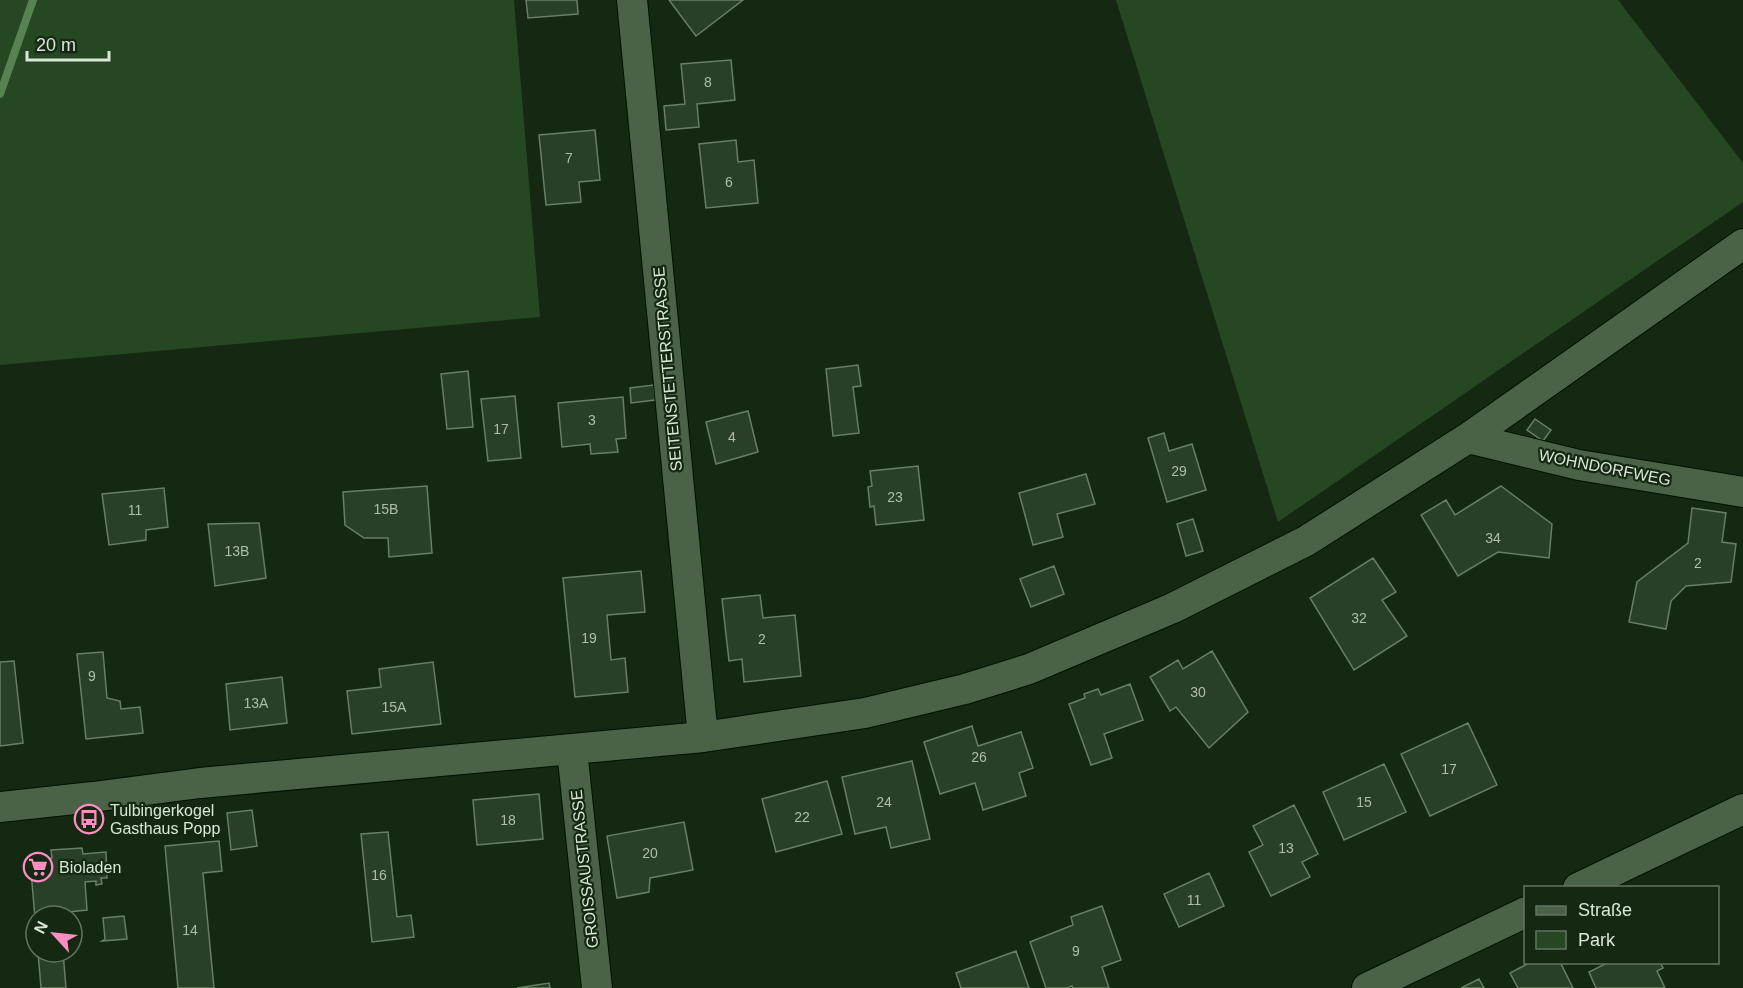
<svg xmlns="http://www.w3.org/2000/svg" width="1743" height="988" font-family="Arial,sans-serif">
	<style>
		.green { fill: #254721 }
		.lines { fill: none; stroke-linecap: round; stroke-linejoin: round }
		.stream { stroke: #578352; stroke-width: 8 }
		.building { fill: #2a3f27; stroke: #677f64; stroke-width: 1.5 }
		.minor-casing { stroke: #011100; stroke-width: 32 }
		.minor { stroke: #4b6248; stroke-width: 30 }
		.labels { text-anchor: middle; stroke-width: 4.5; stroke-linejoin: round; paint-order: stroke }
		.number-label { font-size: 14px; fill: #aebdac }
		.street-label { font-size: 16px; fill: #dae7d8; stroke: #142812 }
		.poi-label { font-size: 16px; fill: #dae7d8; stroke: #142812; text-anchor: start }
	</style>
	<rect width="100%" height="100%" fill="#142812"/>
	<path class="green" d="M0,0H514L540,317L0,365Z
		M1116,0H1618L1743,163V202L1278,522Z"/>
	<g class="lines">
		<path class="stream" d="M0,94L33,0"/>
	</g>
	<path class="building" d="M526,0H577L578,14L528,18Z
		M669,0H743L696,36Z
		M731,60L735,100L697,104L699,127L666,130L664,106L685,104L681,64Z
		M595,130L600,180L579,182L581,202L546,205L539,135Z
		M736,140L738,162L754,160L758,203L706,208L699,144Z
		M858,365L861,386L853,387L859,433L833,436L826,369Z
		M468,371L473,427L447,429L441,374Z
		M654,385L655,400L631,403L630,388Z
		M515,396L521,458L488,461L481,399Z
		M623,397L626,438L616,439L618,452L591,454L590,444L562,447L558,403Z
		M748,411L758,452L716,464L706,422Z
		M1535,419L1551,430L1543,441L1527,430Z
		M1164,433L1169,451L1192,444L1206,490L1167,502L1148,438Z
		M918,466L924,520L876,525L874,506L870,507L868,487L872,486L870,471Z
		M1086,474L1095,504L1057,514L1063,537L1033,545L1019,493Z
		M427,486L432,553L389,557L388,538H364L345,525L343,492Z
		M1501,486L1552,524L1549,558L1498,552L1458,576L1421,515L1446,500L1455,515Z
		M164,488L168,527L146,530V540L109,545L102,494Z
		M1692,508L1726,513L1722,542L1736,544L1731,582L1686,586L1671,601L1666,629L1629,622L1637,582L1688,543Z
		M1193,519L1203,551L1186,556L1177,524Z
		M259,523L266,578L215,586L208,524Z
		M1373,558L1396,592L1382,600L1407,636L1354,670L1310,598Z
		M1054,566L1064,594L1031,607L1020,579Z
		M641,571L645,612L607,615L611,660L625,658L628,692L575,697L563,578Z
		M760,595L763,618L795,615L801,676L744,682L742,659L729,661L722,599Z
		M1212,651L1248,712L1209,748L1176,707L1170,711L1150,677L1178,660L1183,669Z
		M103,652L107,698L120,701L121,709L140,707L143,733L86,739L77,654Z
		M14,661L23,743L0,746V662Z
		M433,662L441,724L352,734L347,691L381,687L379,669Z
		M282,677L287,723L230,730L226,684Z
		M1130,684L1143,720L1104,734L1112,758L1091,765L1069,704L1085,698L1084,694L1098,689L1101,695Z
		M1468,723L1497,785L1430,816L1401,754Z
		M972,726L978,746L1021,732L1033,768L1019,773L1026,796L983,810L975,783L940,794L924,742Z
		M912,761L930,839L891,848L886,827L855,834L842,777Z
		M1384,764L1406,812L1344,840L1323,792Z
		M827,781L842,834L776,852L762,799Z
		M539,794L543,839L477,845L473,800Z
		M1294,805L1318,854L1302,862L1310,877L1271,896L1249,852L1263,845L1253,826Z
		M252,810L257,846L231,850L227,813Z
		M684,822L693,870L650,878L649,892L617,898L607,836Z
		M388,832L397,917L411,915L414,937L372,942L361,834Z
		M219,841L222,871L203,873L214,988H178L165,846Z
		M82,848L83,854L106,852L107,878H101L102,884L96,885V881L85,882L87,910L59,913V916H36V929L30,860L52,858L51,850Z
		M1209,873L1224,906L1179,927L1164,894Z
		M1102,906L1121,960L1102,967L1109,988H1073L1072,986L1067,988H1046L1030,942L1073,925L1071,917Z
		M124,916L127,939L102,941L105,939L103,918Z
		M1016,951L1029,988H961L956,973Z
		M38,952H63L66,988H41Z
		M1531,962H1560L1573,988H1518L1510,973Z
		M1609,962H1660L1663,968L1657,971L1665,988H1596L1589,972Z
		M1479,979L1484,988H1461Z
		M549,983L550,988H517Z"/>
	<g class="lines">
		<g class="minor-casing">
			<path id="minor" d="M632,0L703,737
				M1468,438L1579,465L1743,492
				M572,750L597,988
				M0,807L93,797L200,783L703,737L865,713L965,689L1029,669L1173,608L1306,541L1468,438L1743,244
				M1578,888L1743,809
				M1367,988L1526,912"/>
		</g>
		<use href="#minor" class="minor"/>
	</g>
	<defs>
		<g id="bus-ring" transform="scale(1.5)"><circle r="9.5" fill="#142812" stroke="#fc8fc2" stroke-width="1.5"/><path d="M-5-6H5V4H4V6H2V4H-2V6H-4V4H-5ZM-3.5-4V0h7V-4ZM-3.5 1.2v1.5H-2V1.2ZM2 1.2v1.5H3.5V1.2Z" fill="#fc8fc2"/></g>
		<g id="supermarket-ring" transform="scale(1.5)"><circle r="9.5" fill="#142812" stroke="#fc8fc2" stroke-width="1.5"/><path d="M-6-5.5h2.5l.6 2H6L4.5 2H-2.5L-4.4-4H-6ZM-1.5 3.2a1.3 1.3 0 1 0 .1 0ZM3 3.2a1.3 1.3 0 1 0 .1 0Z" fill="#fc8fc2"/></g>
	</defs>
	<g fill-rule="evenodd">
		<use href="#bus-ring" x="89" y="819"/>
		<use href="#supermarket-ring" x="38" y="867"/>
	</g>
	<g class="labels">
		<g class="number-label">
			<text x="708" y="87">8</text>
			<text x="569" y="163">7</text>
			<text x="729" y="187">6</text>
			<text x="592" y="425">3</text>
			<text x="501" y="434">17</text>
			<text x="732" y="442">4</text>
			<text x="1179" y="476">29</text>
			<text x="895" y="502">23</text>
			<text x="386" y="514">15B</text>
			<text x="135" y="515">11</text>
			<text x="1493" y="543">34</text>
			<text x="237" y="556">13B</text>
			<text x="1698" y="568">2</text>
			<text x="1359" y="623">32</text>
			<text x="589" y="643">19</text>
			<text x="762" y="644">2</text>
			<text x="92" y="681">9</text>
			<text x="1198" y="697">30</text>
			<text x="256" y="708">13A</text>
			<text x="394" y="712">15A</text>
			<text x="979" y="762">26</text>
			<text x="1449" y="774">17</text>
			<text x="884" y="807">24</text>
			<text x="1364" y="807">15</text>
			<text x="802" y="822">22</text>
			<text x="508" y="825">18</text>
			<text x="1286" y="853">13</text>
			<text x="650" y="858">20</text>
			<text x="379" y="880">16</text>
			<text x="1194" y="905">11</text>
			<text x="190" y="935">14</text>
			<text x="1076" y="956">9</text>
		</g>
		<g class="street-label">
			<text transform="translate(667 369) rotate(-95)" y="6">SEITENSTETTERSTRASSE</text>
			<text transform="translate(1605 467) rotate(11)" y="6">WOHNDORFWEG</text>
			<text transform="translate(584 869) rotate(-96)" y="6">GROISSAUSTRASSE</text>
		</g>
		<g class="poi-label">
			<text x="110" y="816">Tulbingerkogel<tspan x="110" dy="18">Gasthaus Popp</tspan></text>
			<text x="59" y="873">Bioladen</text>
		</g>
	</g>
	<rect x="1524" y="886" width="195" height="78" fill="#142812" stroke="#637461" stroke-width="1.5"/>
	<rect x="1536" y="906" width="30" height="9" fill="#4b6248" stroke="#637461" stroke-width="1.5"/>
	<text x="1578" y="916" font-size="18" fill="#dae7d8">Straße</text>
	<rect x="1536" y="931" width="30" height="18" fill="#254721" stroke="#637461" stroke-width="1.5"/>
	<text x="1578" y="946" font-size="18" fill="#dae7d8">Park</text>
	<g transform="translate(54 934) rotate(297)"><circle r="28" fill="#142812" stroke="#637461" stroke-width="1.5"/>
	<path d="M0-4.5L10 22L0 15L-10 22Z" fill="#fc8fc2"/>
	<text y="-9" font-size="16" font-weight="bold" text-anchor="middle" fill="#dae7d8">N</text>
	</g>
	<path d="M27 51v9h82v-9" fill="none" stroke="#dae7d8" stroke-width="3"/>
	<text x="36" y="51" font-size="18" fill="#dae7d8" stroke="#142812" stroke-width="4.5" paint-order="stroke">20 m</text>
</svg>
